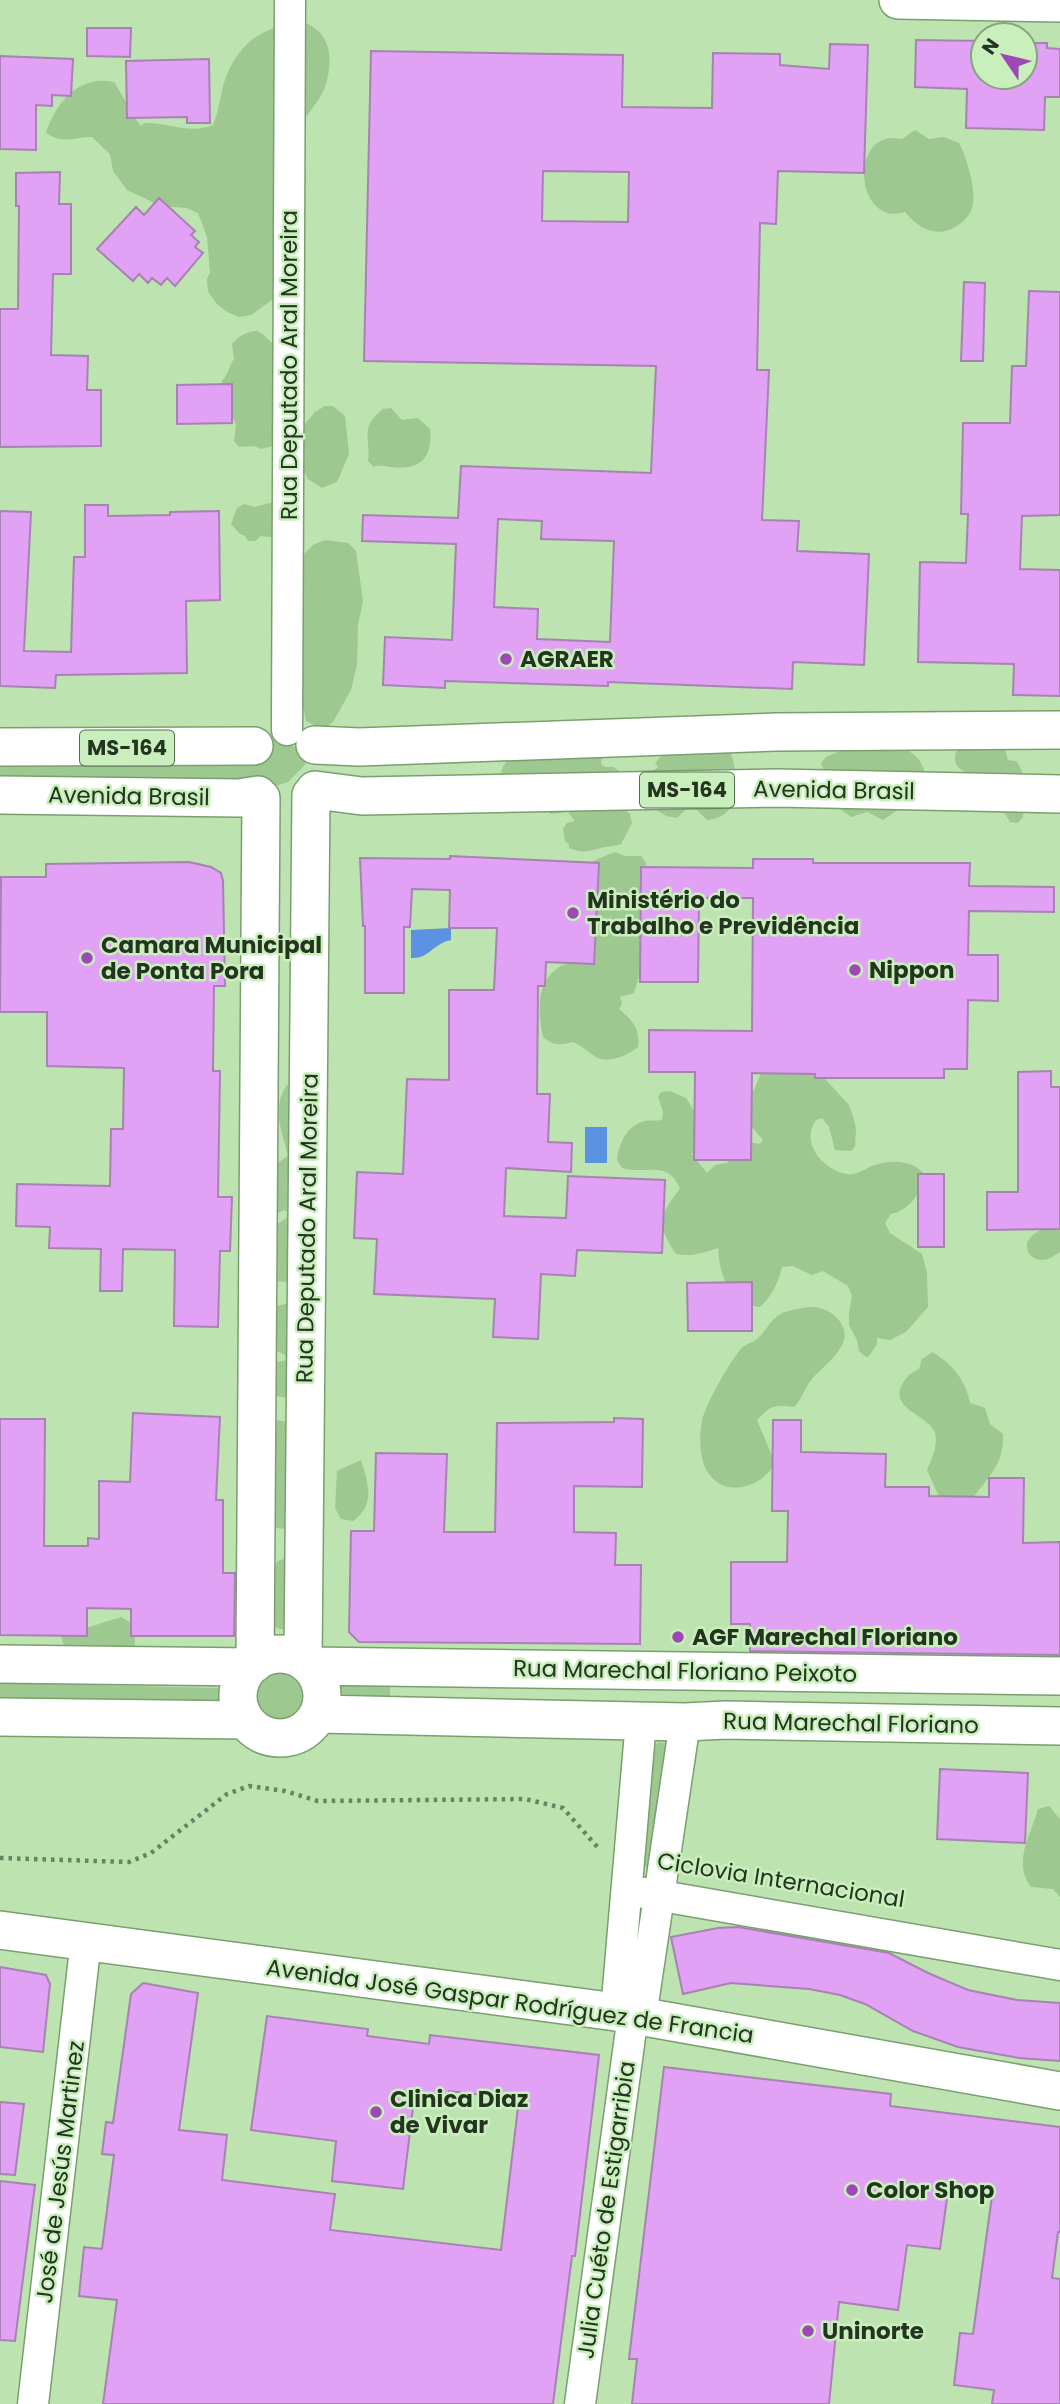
<svg xmlns="http://www.w3.org/2000/svg" width="1060" height="2404" font-family="Poppins,sans-serif">
	<style>
		.green { fill: #9dc890 }
		.water { fill: #5c92e2 }
		.building { fill: #e1a1f4; stroke: #a783b2; stroke-width: 2; fill-rule: evenodd }
		.lines { fill: none; stroke-linecap: round; stroke-linejoin: round }
		.minor-casing { stroke: #7a9f6f; stroke-width: 33 }
		.major-casing { stroke: #7a9f6f; stroke-width: 40 }
		.path { stroke: #688361; stroke-width: 4.5; stroke-dasharray: 3.5 5; stroke-linecap: butt }
		.minor { stroke: #fff; stroke-width: 30 }
		.major { stroke: #fff; stroke-width: 37 }
		.poi-dot { fill: #9e48b5; stroke: #c9f0bc; stroke-width: 2.5 }
		.labels { text-anchor: middle; stroke-width: 5; stroke-linejoin: round; paint-order: stroke }
		.shield { fill: #c9f0bc; stroke: #566c4f; stroke-width: 2 }
		.shield-label { font-size: 21px; font-weight: bold; fill: #243420 }
		.street-label { font-size: 23px; fill: #243420; stroke: #c9f0bc }
		.poi-label { font-size: 23px; font-weight: bold; fill: #243420; stroke: #c9f0bc; text-anchor: start }
	</style>
	<rect width="100%" height="100%" fill="#bce3b0"/>
	<path class="green" d="M300,21C330,30 334,56 326,84C323,96 313,107 306,117L282,112L273,123V147L288,198V276L272,300L251,315L239,317L227,312L217,304L208,292L207,279L210,272L207,237L198,213L186,208L161,206L127,190L113,171L110,154L92,137C72,137 65,145 46,133C55,103 80,74 114,82C124,97 130,113 141,126L144,123C168,122 190,135 213,125C220,109 220,93 226,77C241,39 263,29 300,21Z
		M915,130L929,139L944,137L959,143C967,158 977,191 972,208C967,223 948,235 932,231C921,229 912,220 905,212C900,213 893,215 888,213C858,205 855,147 886,139C890,137 897,139 902,139Z
		M257,331L264,335L275,346L277,445L261,449L254,446L239,447L234,441L236,425L222,389V381C229,374 228,367 234,359L232,344C239,336 246,332 257,331Z
		M325,406H333L345,416L349,454L337,482L322,488L308,479L299,462V431L315,412Z
		M391,408L402,420L418,418L430,429C433,458 420,471 390,467C383,466 381,465 374,467L368,461C371,437 359,428 383,409Z
		M270,503L278,504L277,538L261,536L255,541H248L245,536L240,534L231,524L237,508L244,504L255,507Z
		M325,540L348,543L356,551L363,601L358,625L357,665L351,690L333,722L322,729L306,721L294,661L297,575L305,553L313,545Z
		M75,728L124,738L238,728L295,747L306,764L288,782L220,805L0,815V739L47,735Z
		M1004,745L1008,760L1016,761C1028,775 1024,799 1023,817L1018,823L1010,822L1006,815L964,775L966,772C953,767 952,756 960,746Z
		M850,747C876,747 919,738 925,775L896,796V811L883,820L867,812L851,817L838,807L832,775L824,770L821,763L826,757Z
		M729,748C739,775 745,817 707,820L696,809L688,807L677,818L666,816L645,802L649,774L658,767L655,763L667,750Z
		M602,752L601,764L605,767H614L626,778L624,809L630,814L632,823L621,844C615,846 610,846 604,847C591,851 582,854 569,848V844L565,841L563,829L567,823L575,821L568,812L551,814L548,811V803L502,781C499,770 503,763 513,758C525,752 584,753 602,752Z
		M615,852L625,856H641L646,863L643,948L640,972L634,993L620,997L622,1003L619,1009C633,1021 640,1028 638,1047C629,1055 608,1064 596,1057C589,1053 582,1046 573,1042C562,1045 552,1046 543,1037C538,1012 535,981 561,966C566,963 576,964 583,963L593,886L598,880L584,866C594,860 605,856 615,852Z
		M763,1068L812,1071L826,1080L849,1105L853,1116L856,1128L855,1147L851,1151L835,1150L829,1127L822,1118L816,1120C800,1142 822,1169 846,1174C855,1176 863,1170 872,1166C890,1159 916,1159 927,1178C919,1193 910,1210 891,1214L885,1223L890,1233L922,1254L927,1273L928,1307L906,1332L890,1340L877,1338V1344L869,1356L866,1357L859,1351L857,1340L849,1325V1314L852,1296L848,1286L823,1271L812,1275L793,1266L782,1267C778,1283 772,1296 760,1307C728,1302 720,1277 718,1248C702,1253 692,1257 676,1254C656,1225 659,1215 680,1189C669,1159 645,1175 622,1168L617,1160C619,1143 627,1125 645,1121C651,1120 657,1121 662,1120L663,1112L658,1097L661,1092L670,1091L686,1098L700,1120L696,1154L691,1153L707,1173L715,1165L727,1163L742,1141L760,1144L763,1140L744,1118L745,1098L754,1090Z
		M287,1085H296L326,1237L324,1250L292,1280L286,1282L273,1281L274,1230L277,1224L288,1217L287,1212L284,1210L278,1213L272,1212L270,1168L288,1156C282,1131 271,1108 287,1085Z
		M1060,1226V1252C1055,1255 1048,1261 1040,1260C1027,1258 1022,1243 1033,1235C1040,1229 1051,1227 1060,1226Z
		M298,1301L293,1399L275,1396L269,1364L286,1360L285,1355L277,1351L273,1307Z
		M809,1307C821,1307 830,1310 838,1319C859,1342 825,1364 811,1380C804,1389 802,1399 794,1407C775,1405 771,1405 757,1420L775,1463C763,1486 727,1499 709,1474C699,1461 699,1436 702,1421C704,1407 732,1357 743,1347C747,1343 753,1343 757,1339C764,1333 768,1325 774,1319C782,1310 798,1309 809,1307Z
		M933,1352C953,1366 965,1378 970,1403L985,1408L990,1424L1003,1434C1004,1469 986,1477 968,1505L940,1499L927,1470C931,1460 939,1444 935,1433C928,1414 887,1409 903,1383C908,1375 911,1373 919,1369L922,1359Z
		M276,1420L294,1423L288,1529L275,1528L270,1524V1431Z
		M361,1460C368,1484 376,1504 353,1521L341,1519L335,1508L337,1471Z
		M284,1559L290,1561L288,1631L270,1626L269,1574L278,1561Z
		M121,1617L134,1625L135,1649L66,1652L61,1636Z
		M277,1671L293,1674L299,1680L386,1683L390,1687V1696L386,1701L305,1699C288,1760 218,1687 277,1671Z
		M0,1683L219,1688L223,1692L222,1704L0,1702Z
		M658,1742L665,1743L667,1746L649,1869L640,1864L655,1746Z
		M1049,1806L1060,1819V1897L1053,1889L1031,1887C1012,1862 1031,1835 1038,1809Z"/>
	<path class="water" d="M451,928V940C434,943 429,959 411,958V930Z
		M585,1127H607V1163H585Z"/>
	<path class="building" d="M87,28H131L130,57L87,56Z
		M916,40L983,41V77H1025V43H1047V48L1060,49V97H1045L1044,130L966,128L967,89L915,87Z
		M830,44L868,45L864,173L778,171L776,224L760,223L757,370H769L762,520L799,521L797,551L869,554L864,665L793,662L792,689L608,682V686L445,681V688L383,685L385,637L452,640L456,544L362,541L363,515L458,518L461,466L651,473L656,366L364,361L371,51L623,55L622,107L712,108L713,53L780,54V65L829,69ZM543,171L629,172L628,222L542,221ZM498,519L542,521L541,539L614,541L610,642L537,639L538,609L494,607Z
		M0,56L73,59L71,96L52,95V106L36,105V150L0,149Z
		M209,59L210,123H187V117L127,118L126,61Z
		M60,172L59,204H71V274H53L51,355L88,356L87,390H101V446L0,447V309H18L19,206H16V173Z
		M159,198L195,231L191,235L199,242L195,247L203,253L175,286L167,278L161,285L152,278L148,283L139,274L133,281L97,249L136,207L144,215Z
		M964,282L985,283L983,361H961Z
		M1029,291L1060,292V515L1022,516L1020,569L1060,570V696L1013,695L1014,664L918,662L920,562L966,563L968,514H961L963,423H1010L1012,366H1026Z
		M232,384V423L177,424V385Z
		M85,505H108V516L170,515V512L219,511L220,600L186,601L187,673L56,675L55,688L0,686V511L31,512L24,651L71,652L74,557H85Z
		M450,856L599,863L594,964L546,962L545,986H538L537,1094H550L548,1142L572,1143L571,1172L506,1168L504,1216L566,1218L568,1176L665,1180L662,1253L577,1250L575,1276L541,1274L538,1339L493,1337L495,1299L374,1294L377,1239L354,1238L357,1172L403,1174L407,1079L449,1080V990H494L497,928H449L450,890L412,889L410,927H404V993H365V926H363L360,858L450,859Z
		M753,859H813V863H970L969,886L1054,887V912L969,911L968,955H998V1001L968,1000L967,1069H944V1078H815V1074L752,1073L751,1160H694L695,1072H649V1030L752,1031L753,898H699L698,982H640L641,867L753,868Z
		M189,862L211,867L221,873L223,881L225,986H214L213,1071H220L218,1197H232L230,1251H220L218,1327L174,1326L175,1250L123,1249L122,1291H100L101,1249L49,1248L50,1227L16,1226L17,1184L110,1186L111,1129H123L124,1068L47,1066V1012H0L1,877H46V864Z
		M1051,1071V1087H1060V1229L987,1230V1192H1018V1072Z
		M918,1174H944V1247H918Z
		M752,1282V1331H688L687,1283Z
		M133,1413L220,1417L216,1500H223V1573H235L234,1636H131V1609L87,1608V1636L0,1635V1419H45L44,1546H88V1538L99,1539V1481L130,1482Z
		M614,1418L643,1419L642,1487L574,1486V1532L616,1533L615,1565H641L640,1644L359,1642L349,1632L351,1531H374L376,1453L447,1454L444,1532H495L497,1423L614,1422Z
		M773,1420H801V1452L886,1454L885,1487H929V1496L989,1497V1478H1024L1023,1543L1060,1542V1655L750,1651V1624H731V1562H787L788,1511H772Z
		M940,1769L1028,1773L1025,1843L937,1839Z
		M738,1927L889,1953L928,1973L968,1990L1017,2000L1060,2003V2061L1019,2058L958,2047L913,2031L865,2004L840,1995L809,1989L731,1983L683,1994L671,1937L718,1928Z
		M0,1967L46,1975L50,1984L43,2052L0,2047Z
		M143,1983L198,1993L179,2130L227,2135L222,2180L335,2194L330,2230L501,2250L519,2099L449,2091L448,2102L414,2099L403,2189L332,2181L336,2141L251,2130L267,2016L368,2029L367,2036L429,2044L430,2035L599,2055L575,2256H572L553,2404H103L117,2300L79,2296L84,2247L102,2249L114,2155L102,2154L106,2122L113,2123L131,1994Z
		M664,2067L891,2094L890,2106L1060,2127V2232H1058L1052,2278L1060,2279V2404H992L994,2390L954,2385L960,2333L973,2334L993,2189L949,2184L940,2249L907,2245L898,2310L839,2302L829,2404H632L637,2359H629Z
		M0,2102L24,2104L15,2175L0,2174Z
		M0,2181L35,2185L15,2341L0,2340Z"/>
	<g class="lines">
		<g class="minor-casing">
			<path id="minor" d="M287,730L290,0
				M627,1890L1060,1965
				M616,2012L641,1721
				M641,2017L685,1722
				M33,2404L86,1940
				M580,2404L633,2015"/>
		</g>
		<g class="major-casing">
			<path id="major" d="M898,0L1060,3
				M315,745L359,747L776,732L1060,730
				M0,747L254,746
				M315,790L362,796L777,788L1060,794
				M0,795L239,798L258,795
				M238 1696a42 42 0 1 1 84 0a42 42 0 1 1-84 0Z
				M303,1660L311,795
				M255,1663L261,798
				M0,1664L249,1667
				M311,1666L1060,1676
				M319,1714L685,1722L726,1720L1060,1726
				M0,1717L244,1720
				M0,1930L616,2012L1060,2091"/>
		</g>
		<path class="path" d="M0,1858L129,1862L151,1853L227,1794L249,1786L285,1791L318,1801L525,1799L563,1808L600,1850"/>
		<use href="#minor" class="minor"/>
		<use href="#major" class="major"/>
	</g>
	<g class="poi-dot">
		<circle cx="506" cy="659" r="7"/>
		<circle cx="573" cy="913" r="7"/>
		<circle cx="87" cy="958" r="7"/>
		<circle cx="855" cy="970" r="7"/>
		<circle cx="678" cy="1637" r="7"/>
		<circle cx="376" cy="2112" r="7"/>
		<circle cx="852" cy="2190" r="7"/>
		<circle cx="808" cy="2331" r="7"/>
	</g>
	<g class="labels">
		<g class="shield">
			<rect x="80" y="730.5" width="94" height="35" rx="5"/>
			<rect x="640" y="772.5" width="94" height="35" rx="5"/>
		</g>
		<g class="shield-label">
			<text x="127" y="755">MS-164</text>
			<text x="687" y="797">MS-164</text>
		</g>
		<g class="street-label">
			<text transform="translate(289 365) rotate(-90)" y="8">Rua Deputado Aral Moreira</text>
			<text transform="translate(834 790) rotate(1)" y="8">Avenida Brasil</text>
			<text transform="translate(129 796) rotate(1)" y="8">Avenida Brasil</text>
			<text transform="translate(307 1228) rotate(-89)" y="8">Rua Deputado Aral Moreira</text>
			<text transform="translate(685 1671) rotate(1)" y="8">Rua Marechal Floriano Peixoto</text>
			<text transform="translate(851 1723) rotate(1)" y="8">Rua Marechal Floriano</text>
			<text transform="translate(781 1880) rotate(9)" y="8">Ciclovia Internacional</text>
			<text transform="translate(510 2001) rotate(8)" y="8">Avenida José Gaspar Rodríguez de Francia</text>
			<text transform="translate(60 2172) rotate(-83)" y="8">José de Jesús Martinez</text>
			<text transform="translate(606 2210) rotate(-82)" y="8">Julia Cuéto de Estigarribia</text>
		</g>
		<g class="poi-label">
			<text x="520" y="667">AGRAER</text>
			<text x="587" y="908">Ministério do<tspan x="587" dy="26">Trabalho e Previdência</tspan></text>
			<text x="101" y="953">Camara Municipal<tspan x="101" dy="26">de Ponta Pora</tspan></text>
			<text x="869" y="978">Nippon</text>
			<text x="692" y="1645">AGF Marechal Floriano</text>
			<text x="390" y="2107">Clinica Diaz<tspan x="390" dy="26">de Vivar</tspan></text>
			<text x="866" y="2198">Color Shop</text>
			<text x="822" y="2339">Uninorte</text>
		</g>
	</g>
	<g transform="translate(1004 56) rotate(305)"><circle r="33" fill="#c9f0bc" stroke="#87a57e" stroke-width="2"/>
	<path d="M0-5L12 26L0 18L-12 26Z" fill="#9e48b5"/>
	<text y="-10" font-size="19" font-weight="bold" text-anchor="middle" fill="#243420">N</text>
	</g>
</svg>
